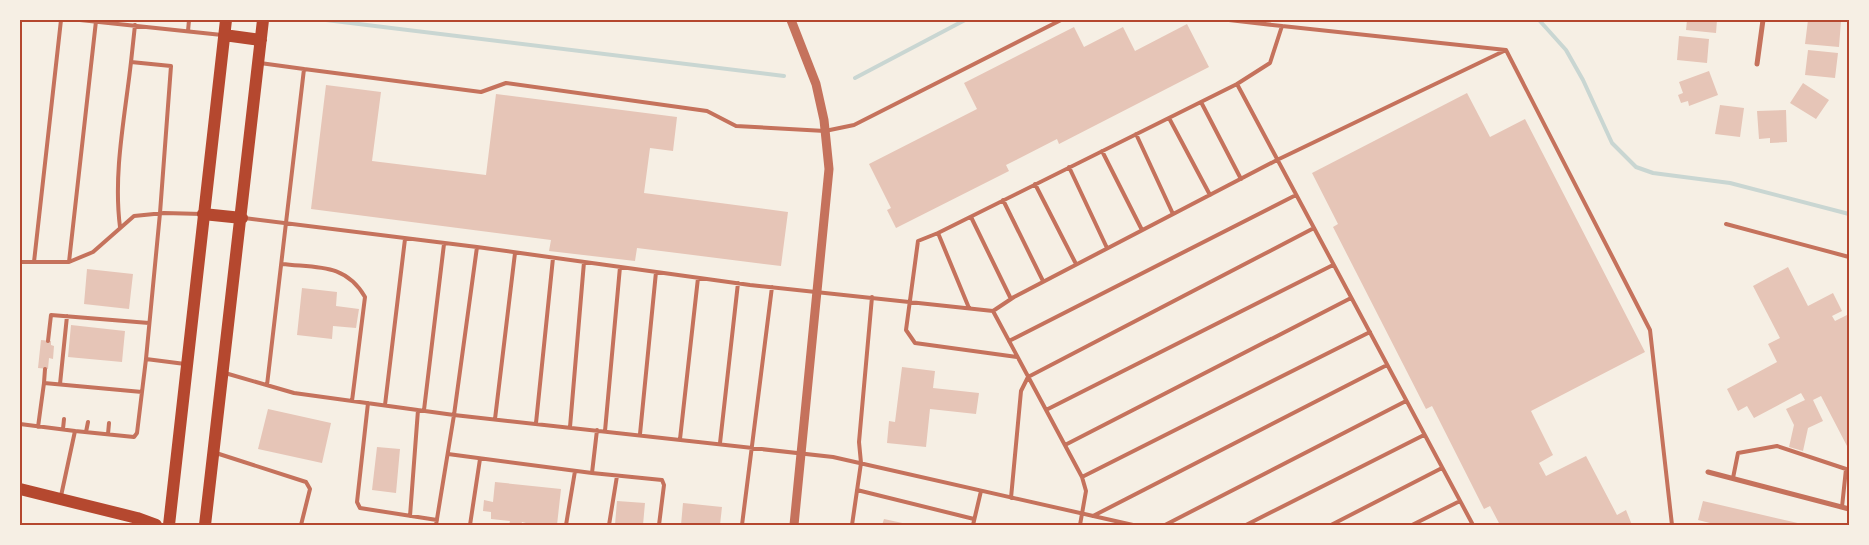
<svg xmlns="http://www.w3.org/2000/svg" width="1869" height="545" font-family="Georgia,serif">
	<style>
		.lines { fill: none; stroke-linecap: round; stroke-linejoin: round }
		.stream { stroke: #c9d6d2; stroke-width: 4 }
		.building { fill: #e6c5b7 }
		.service { stroke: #c5725c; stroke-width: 4 }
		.minor { stroke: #c5725c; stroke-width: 5 }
		.tertiary { stroke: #c5725c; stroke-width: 9 }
		.primary { stroke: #b5482f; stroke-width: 12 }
		.neatline { fill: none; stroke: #b5482f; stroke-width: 2 }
	</style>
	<rect width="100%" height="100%" fill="#f6efe4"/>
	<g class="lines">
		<path class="stream" d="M326,20L784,76
			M1539,20L1566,50L1583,80L1612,143L1636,167L1653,173L1730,183L1849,214
			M855,78L965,20"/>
	</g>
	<path class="building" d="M1687,20H1717L1716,33L1686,30Z
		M1808,20L1841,21L1839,47L1805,44Z
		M1187,24L1209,67L1059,144L1057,139L1006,165L1009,171L896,228L887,210L891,208L869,164L977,109L964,83L1074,27L1084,47L1123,27L1135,51Z
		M1679,36L1709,39L1707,63L1677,60Z
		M1808,50L1838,53L1835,78L1805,75Z
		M1709,71L1718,95L1689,106L1688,101L1681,103L1678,95L1683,93L1679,82Z
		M1803,83L1829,100L1816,119L1790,103Z
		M326,85L381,92L372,161L486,175L496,94L677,117L673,151L650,148L644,193L788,212L781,266L637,248L635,261L549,251L551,240L311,209Z
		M1467,93L1490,137L1525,119L1645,352L1531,411L1553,455L1539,463L1546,476L1586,456L1617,515L1626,510L1632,525H1500L1490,506L1484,509L1432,406L1426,409L1333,227L1338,224L1312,173Z
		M1720,105L1744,108L1740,137L1715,134Z
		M1786,110L1787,142L1770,143V138L1759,139L1757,111Z
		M1788,267L1808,306L1833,293L1842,311L1832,316L1835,321L1849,314V445L1847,446L1821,396L1813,400L1823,421L1808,428L1803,451L1789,447L1794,425L1786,409L1805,400L1801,393L1754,418L1747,406L1738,411L1727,389L1777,362L1768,344L1780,338L1753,286Z
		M87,269L133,274L129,309L84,304Z
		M302,288L337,292L336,306L359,309L356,328L333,326L332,339L297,335Z
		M71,325L125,331L122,362L68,357Z
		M41,340L51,341V345L54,346L53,359L49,358L48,369L38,368Z
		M902,367L935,371L933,388L979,393L976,414L930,409L926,447L887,443L889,421L895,422Z
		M268,409L331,423L322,463L258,449Z
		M377,447L400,449L396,493L372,490Z
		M495,482L561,489L557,525H534L522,522L521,525H509L510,521L491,519V512L483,511L484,500L493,502Z
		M617,501L645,503L643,525H615Z
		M1703,501L1802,524V525H1718L1698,520Z
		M683,503L722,507L720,525H681Z
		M884,519L907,524V525H882Z"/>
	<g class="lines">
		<path class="service" d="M80,20L222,35
			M20,22V20
			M135,25L131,62L171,66L160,213L146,359
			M1282,26L1506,50L1650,330L1672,525
			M188,31L189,20
			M260,63L304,69L267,385
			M304,69L481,92L506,83L707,111L736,126L825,131L854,125L1061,20
			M1237,84L1473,525
			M1201,102L1241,179
			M1169,118L1210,195
			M1136,134L1173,214
			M1102,151L1142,230
			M1069,167L1107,248
			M1035,184L1076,264
			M1003,200L1043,281
			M971,217L1011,299
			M244,218L477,247L454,415L436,525
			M1726,224L1849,257
			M120,227C113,173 125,116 131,62
			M938,233L1237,84L1270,63L1282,26L1229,20
			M477,247L750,285L993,311L1082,477L1086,491L1080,525
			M20,262H69L93,252L134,216L164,213L202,214
			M34,262L61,20
			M69,262L96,21
			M282,264C317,268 345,263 365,297L352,401
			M969,308L938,233L918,241L906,330L915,343L1017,357
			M993,311L1014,297L1277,160L1506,50
			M48,341L51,315L149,323
			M1009,341L1296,195
			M225,373L294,393L454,415L833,457L1133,525
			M44,383L45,369
			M60,384L67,316
			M368,403L357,502L360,508L437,520
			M385,405L405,239
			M424,410L444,244
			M1046,410L1333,265
			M495,419L515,253
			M536,423L553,258
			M20,424L75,431
			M38,427L44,383L142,392
			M570,427L584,262
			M63,429L64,419
			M597,430L592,473L662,480L664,485L659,525
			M605,431L620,267
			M86,432L88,422
			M108,434L109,423
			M640,434L656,272
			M680,439L698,278
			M720,443L738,283
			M1065,445L1351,298
			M216,453L306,482L310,489L301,525
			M448,454L592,473
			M1082,477L1370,332
			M1733,478L1738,453L1777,446L1846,469L1842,507
			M857,490L974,519
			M61,496L75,431L134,437L137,433L146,359L185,364
			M1011,498L1021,391L1028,377L1314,228
			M410,516L418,410
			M1093,516L1387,365
			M470,525L480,459
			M566,525L575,471
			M609,525L617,476
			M742,525L772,287
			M852,525L861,463L859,442L872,297
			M973,525L981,491
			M1165,525L1406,401
			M1246,525L1424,435
			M1331,525L1442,468
			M1412,525L1460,501"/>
		<path class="minor" d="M1757,64L1763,20
			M1708,472L1849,509"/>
		<path class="tertiary" d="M791,20L816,84L824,120L829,169L794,525"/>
		<path class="primary" d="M224,35L261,40
			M203,214L242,218
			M20,489L137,518L156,525
			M169,525L226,20
			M205,525L263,20"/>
	</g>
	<rect width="1869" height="545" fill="none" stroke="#f6efe4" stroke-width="42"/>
	<rect x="21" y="21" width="1827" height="503" class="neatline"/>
</svg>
